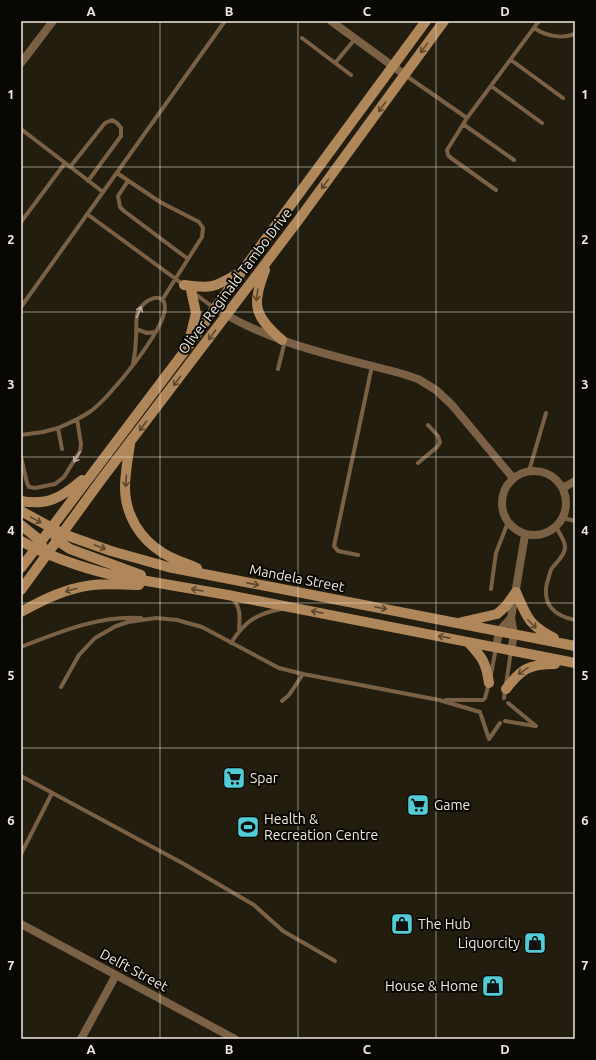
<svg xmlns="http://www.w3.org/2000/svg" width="596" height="1060" font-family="Ubuntu,sans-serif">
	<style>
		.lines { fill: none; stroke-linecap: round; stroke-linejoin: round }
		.lane { stroke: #7a6146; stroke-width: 4 }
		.street { stroke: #7a6146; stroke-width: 8 }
		.secondary { stroke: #b0875b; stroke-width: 10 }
		.oneway { stroke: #5c472f }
		.oneway2 { stroke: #baac9b }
		.grid { fill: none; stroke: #eeeae0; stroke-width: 1; stroke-opacity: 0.55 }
		.labels { text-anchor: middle; stroke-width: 4; stroke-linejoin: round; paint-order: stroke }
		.street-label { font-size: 14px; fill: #eeeae0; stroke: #090703 }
		.poi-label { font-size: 14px; fill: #eeeae0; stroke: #090703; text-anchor: start }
		.neatline { fill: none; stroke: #eeeae0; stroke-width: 1.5 }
		.grid-label { font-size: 13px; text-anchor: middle; font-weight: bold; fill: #eeeae0 }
	</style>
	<rect width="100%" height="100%" fill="#221d0e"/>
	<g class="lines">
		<path class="lane" d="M534,28C546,36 561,39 575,34
			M302,38L351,75
			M511,60L563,98
			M335,63L355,39
			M405,75L467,118
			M491,86L542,123
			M463,124L514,160
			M21,129L103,192
			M70,167L105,123L112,120L117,123L121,128V136L88,181
			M117,173L160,202L199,222L203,228L202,237L162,300
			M128,181L118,196L120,207L124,211L188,259
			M496,190L451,158L448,155L447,150L467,118L539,21
			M87,214L184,285
			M21,222L65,163
			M194,293L214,308
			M21,307L225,21
			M136,329L147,333L156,332
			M278,369L285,341
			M58,428C70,423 81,418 91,411C110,397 164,331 165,308C165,289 142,300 138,312C135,320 137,329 136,337C136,346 135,355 133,364
			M21,435L43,432L58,428L62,449
			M21,457L27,483L29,487L35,488L55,484L64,477L80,451L81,444L77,419
			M418,463L437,447L440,442L438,436L428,425
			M529,471L546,413
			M563,518L575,521
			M556,527C559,533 565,540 565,547C565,555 557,562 552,568C549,573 549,578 547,583C542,605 555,616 575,620
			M358,555L338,551L334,546L372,366
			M491,589L496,553L508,522
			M232,598C241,607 240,618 239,629
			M231,643C245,621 256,614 281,609
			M21,647C59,632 100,615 141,618
			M491,674L496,648
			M61,687L79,655L95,638L116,626L128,622L156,618L177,620L202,627L279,668L303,674L439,700L480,712
			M485,698L489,683
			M504,698L511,651
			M446,700H483
			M282,701L289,695L303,674
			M508,703L536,726
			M481,715L489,739
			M505,721L535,726
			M489,739L500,723
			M21,776L184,864L254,905L283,931L335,961
			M21,854L52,793"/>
		<path class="street" d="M331,21L405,75
			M21,63L53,21
			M215,308C271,344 339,357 403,374L418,379L436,390L452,405L513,478
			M502 503a32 32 0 1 1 64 0a32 32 0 1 1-64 0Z
			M563,488L575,481
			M496,648L499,631L511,618
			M511,651L514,634L511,618L525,535
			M21,924L235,1039
			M81,1039L116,975"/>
		<path class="secondary" d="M265,270C252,305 253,315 282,340
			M184,285C213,289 215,287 239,273
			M190,338L196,313L191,290
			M130,444C128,458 125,473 125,487C125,515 140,539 163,553C174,560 186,563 197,568
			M21,501C48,506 62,497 82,480
			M21,511L63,534L111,551L168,567L575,646
			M21,525L37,538L43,547
			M55,536L61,543L70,549L141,575
			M21,541C50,557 80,567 112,575L228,595L575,663
			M21,568L187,348L215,308L426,21
			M21,590L101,480L297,222L444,21
			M516,592C527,618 529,625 554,638
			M21,612C44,599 67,588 93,585C108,583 124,585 139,585
			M462,622L497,614L506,606L516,592
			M468,642C482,657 486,662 489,683
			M506,689C521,669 529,664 555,664"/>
	</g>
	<defs><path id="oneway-shaft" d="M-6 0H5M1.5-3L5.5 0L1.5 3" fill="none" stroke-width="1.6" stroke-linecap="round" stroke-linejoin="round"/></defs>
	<g class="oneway">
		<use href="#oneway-shaft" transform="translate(424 48) rotate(126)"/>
		<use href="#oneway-shaft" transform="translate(382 107) rotate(126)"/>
		<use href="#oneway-shaft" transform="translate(325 184) rotate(126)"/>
		<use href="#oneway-shaft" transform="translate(257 295) rotate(98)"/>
		<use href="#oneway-shaft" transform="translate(212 335) rotate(127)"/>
		<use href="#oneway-shaft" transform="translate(177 381) rotate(127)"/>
		<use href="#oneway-shaft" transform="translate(143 426) rotate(127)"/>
		<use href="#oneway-shaft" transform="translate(126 481) rotate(94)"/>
		<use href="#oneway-shaft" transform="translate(36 520) rotate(29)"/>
		<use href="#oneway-shaft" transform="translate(100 547) rotate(20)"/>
		<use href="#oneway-shaft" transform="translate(253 584) rotate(11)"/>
		<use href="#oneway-shaft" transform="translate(71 590) rotate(165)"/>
		<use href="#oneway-shaft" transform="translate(197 590) rotate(-170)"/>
		<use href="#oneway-shaft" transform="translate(381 608) rotate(11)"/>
		<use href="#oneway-shaft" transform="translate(317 612) rotate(-169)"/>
		<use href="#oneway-shaft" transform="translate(532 624) rotate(45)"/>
		<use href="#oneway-shaft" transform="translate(444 637) rotate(-169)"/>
		<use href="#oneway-shaft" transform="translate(523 671) rotate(146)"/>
	</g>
	<g class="oneway2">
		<use href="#oneway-shaft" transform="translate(139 312) rotate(-67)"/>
		<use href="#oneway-shaft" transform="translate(77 457) rotate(121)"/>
	</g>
	<path class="grid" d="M160,21V1039M298,21V1039M436,21V1039M21,167H575M21,312H575M21,457H575M21,603H575M21,748H575M21,893H575"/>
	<defs>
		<g id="supermarket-square" transform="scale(1.15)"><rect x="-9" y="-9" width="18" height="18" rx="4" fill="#52ccd6" stroke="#090703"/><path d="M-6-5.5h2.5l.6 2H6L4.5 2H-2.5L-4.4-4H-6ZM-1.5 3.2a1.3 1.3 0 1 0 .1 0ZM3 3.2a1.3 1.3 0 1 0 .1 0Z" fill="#111"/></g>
		<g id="stadium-square" transform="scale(1.15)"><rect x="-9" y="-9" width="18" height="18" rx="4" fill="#52ccd6" stroke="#090703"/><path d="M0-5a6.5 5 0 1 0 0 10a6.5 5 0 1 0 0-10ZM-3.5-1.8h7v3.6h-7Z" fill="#111"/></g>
		<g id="shop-square" transform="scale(1.15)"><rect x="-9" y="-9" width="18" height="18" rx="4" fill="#52ccd6" stroke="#090703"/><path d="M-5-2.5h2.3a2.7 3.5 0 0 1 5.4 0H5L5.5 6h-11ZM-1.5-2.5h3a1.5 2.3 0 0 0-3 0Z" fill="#111"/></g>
	</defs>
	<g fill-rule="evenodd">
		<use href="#supermarket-square" x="234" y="778"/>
		<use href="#supermarket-square" x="418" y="805"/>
		<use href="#stadium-square" x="248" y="827"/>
		<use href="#shop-square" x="402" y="924"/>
		<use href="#shop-square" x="535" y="943"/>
		<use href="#shop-square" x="493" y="986"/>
	</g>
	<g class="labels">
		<g class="street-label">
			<text transform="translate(235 281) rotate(-53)" y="5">Oliver Reginald Tambo Drive</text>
			<text transform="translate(297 578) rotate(11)" y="5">Mandela Street</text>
			<text transform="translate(134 970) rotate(28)" y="5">Delft Street</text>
		</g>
		<g class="poi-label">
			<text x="250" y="783">Spar</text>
			<text x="434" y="810">Game</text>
			<text x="264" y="824">Health &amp;<tspan x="264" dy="16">Recreation Centre</tspan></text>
			<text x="418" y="929">The Hub</text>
			<text x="520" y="948" text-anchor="end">Liquorcity</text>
			<text x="478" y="991" text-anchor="end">House &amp; Home</text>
		</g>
	</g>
	<rect width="596" height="1060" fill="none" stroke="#090703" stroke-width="44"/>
	<rect x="22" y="22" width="552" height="1016" class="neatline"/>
	<g class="grid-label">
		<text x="91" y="16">A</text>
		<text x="229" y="16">B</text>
		<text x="367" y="16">C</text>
		<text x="505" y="16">D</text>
		<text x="11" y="99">1</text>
		<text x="585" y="99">1</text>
		<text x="11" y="244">2</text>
		<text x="585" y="244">2</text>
		<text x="11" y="389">3</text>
		<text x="585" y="389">3</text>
		<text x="11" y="535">4</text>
		<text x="585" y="535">4</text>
		<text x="11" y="680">5</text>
		<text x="585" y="680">5</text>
		<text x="11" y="825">6</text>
		<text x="585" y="825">6</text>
		<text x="11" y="970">7</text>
		<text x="585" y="970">7</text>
		<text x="91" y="1054">A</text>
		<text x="229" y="1054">B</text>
		<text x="367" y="1054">C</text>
		<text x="505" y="1054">D</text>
	</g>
</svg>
